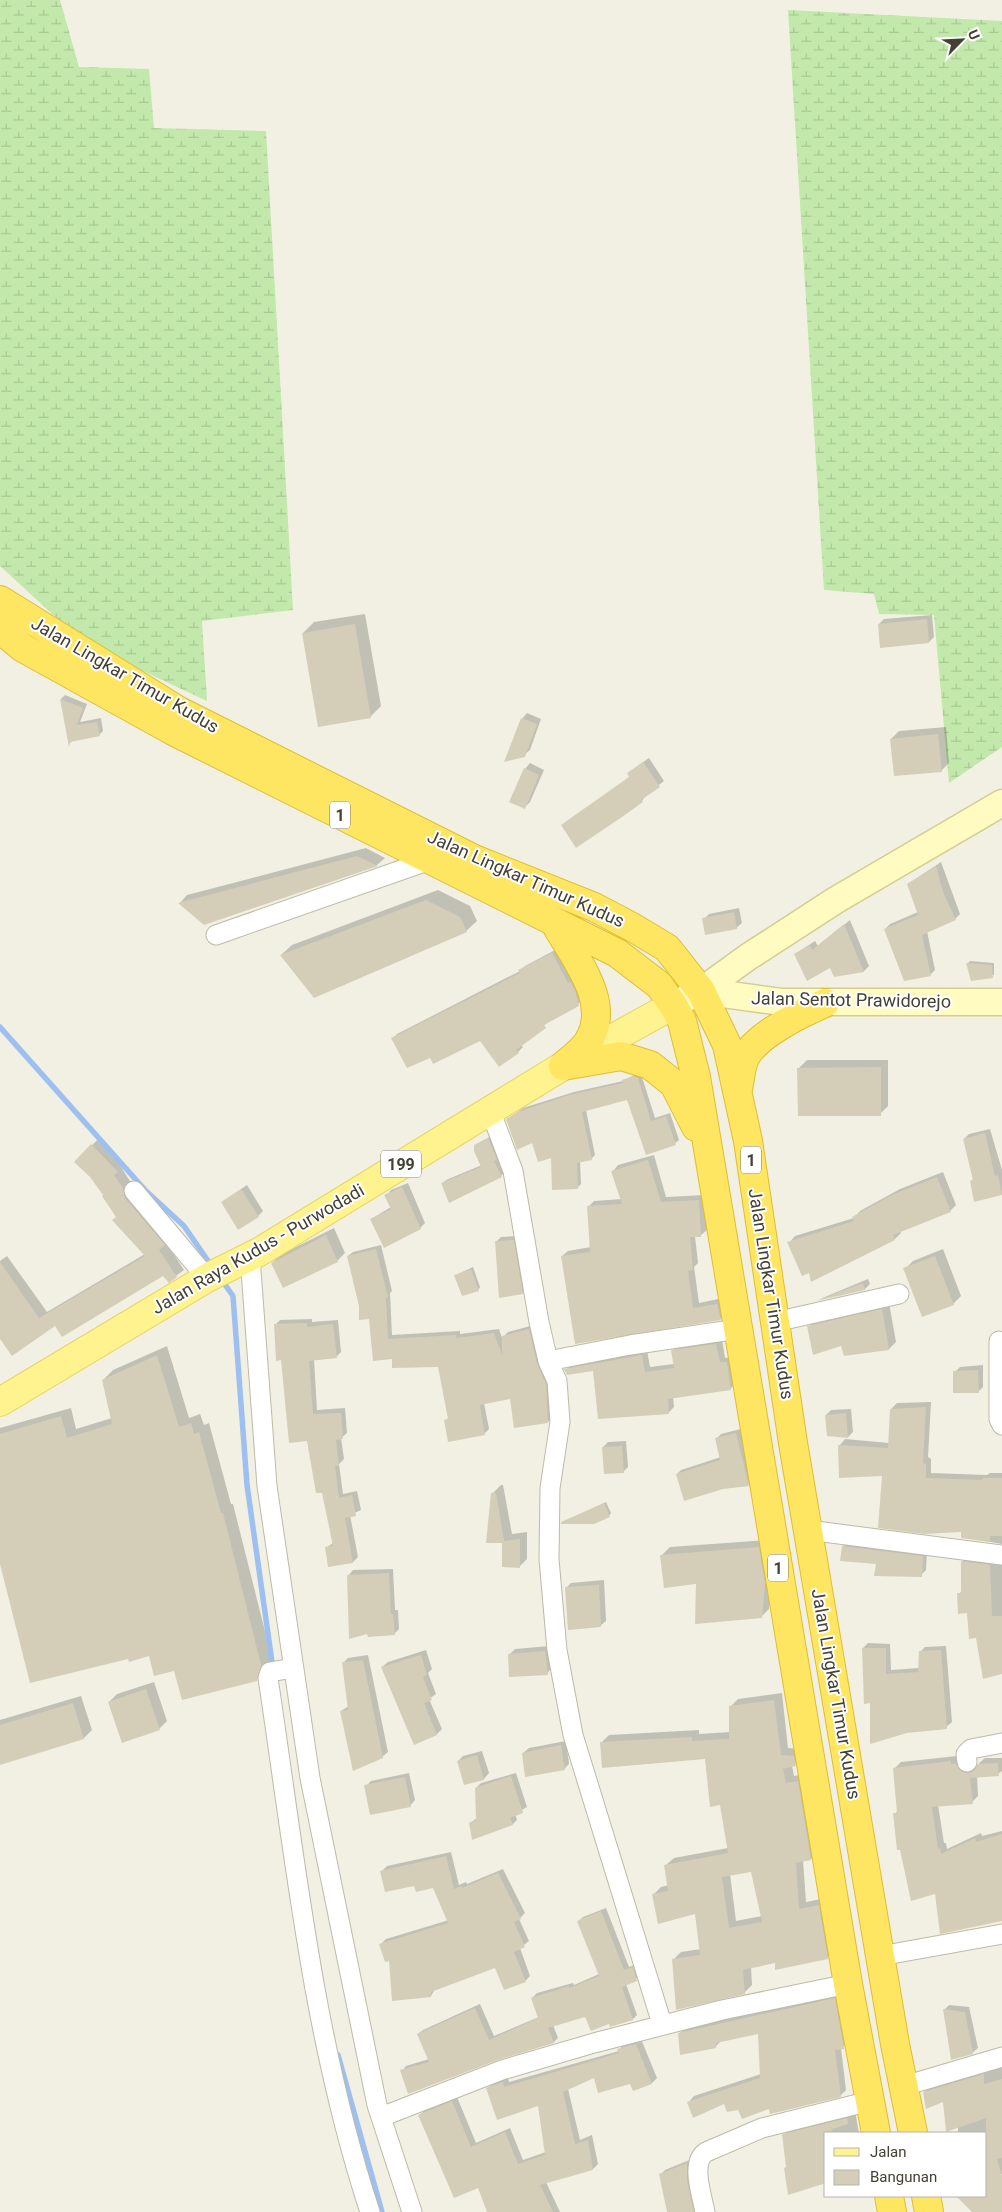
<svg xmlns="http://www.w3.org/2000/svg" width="1002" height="2212" font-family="Roboto,sans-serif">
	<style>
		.wetland { fill: url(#wetland-marsh) }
		.shadow { fill: #0003; fill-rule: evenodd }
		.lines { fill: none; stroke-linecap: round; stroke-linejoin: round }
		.stream { stroke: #9ec0f1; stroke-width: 5.5 }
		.building { fill: #d4ceb9; fill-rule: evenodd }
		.street-casing { stroke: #bdbaa6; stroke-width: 21 }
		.secondary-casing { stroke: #d3cd92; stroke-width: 29 }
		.primary-casing { stroke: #e5d45e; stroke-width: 30 }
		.highway-casing { stroke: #dfbd30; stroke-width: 30 }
		.street { stroke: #fff; stroke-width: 19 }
		.secondary { stroke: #fffbc1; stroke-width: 26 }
		.primary { stroke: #fff390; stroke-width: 28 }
		.highway { stroke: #ffe662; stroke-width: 28 }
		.labels { text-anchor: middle; stroke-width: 4; stroke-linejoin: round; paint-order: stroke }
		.shield { fill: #fff; stroke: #7c7971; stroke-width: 1 }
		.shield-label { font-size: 16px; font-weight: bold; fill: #444034 }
		.street-label { font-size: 18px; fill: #444034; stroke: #fff }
	</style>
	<defs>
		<pattern id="wetland-marsh" width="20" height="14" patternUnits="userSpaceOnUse" patternTransform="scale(1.25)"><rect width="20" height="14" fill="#c2e8ab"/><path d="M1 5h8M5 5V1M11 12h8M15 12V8" fill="none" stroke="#a8c894"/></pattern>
	</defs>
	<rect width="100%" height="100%" fill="#f2f0e3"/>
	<path class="wetland" d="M0,0H60L79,67L149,69L154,128L266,131L293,610L202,621L207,701L115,658L60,621L0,566Z
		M788,10L1002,21V747L949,783L934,615L879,614L874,594L824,590Z"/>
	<path class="shadow" d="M365,614L381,706L370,717L303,633L314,622Z
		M932,615L934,637L929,642L879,624L884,619Z
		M65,695L87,704L80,722L101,718L103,731L99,735L72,741L69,744L61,699Z
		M527,713L541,719L530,750L524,755L522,719Z
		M946,727L949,763L941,771L891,739L899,731Z
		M649,758L664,781L646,795L642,801L577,846L630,776L628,773Z
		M530,763L544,770L530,802L525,807V769Z
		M366,848L385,858L377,865L204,923L180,903L187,895Z
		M941,862L960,914L955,919L927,931L935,970L930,975L885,929L890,924L918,912L908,884Z
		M438,890L470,906L477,921L466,931L281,955L292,945Z
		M739,908L742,923L736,928L704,919L709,914Z
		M850,920L869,966L864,971L835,976L830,966L795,954L815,941L818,946Z
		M557,949L584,1000L549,1021L521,1045L523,1047L518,1052L481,1039L447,1057H430L392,1039L397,1034L520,971L525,966Z
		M970,961L994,963V975L971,980L968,963Z
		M807,1060H888V1106L880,1114L799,1068Z
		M638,1073L641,1074L655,1118L670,1113L679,1140L675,1143L647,1153L628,1099L586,1110L595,1155L591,1159L580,1161L581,1184L577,1188L552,1156L507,1120L523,1108L574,1092L623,1081Z
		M990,1129L1002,1170V1194L975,1200L971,1181L974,1178L964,1139L969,1134Z
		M493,1135L505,1172L501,1176L442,1184L446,1180L482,1165L475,1145Z
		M99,1138L124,1164L121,1167L130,1181L132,1191L184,1270L169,1281L164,1275L55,1324L0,1337V1261L7,1256L47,1312L145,1254L91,1176L76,1162Z
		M654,1155L666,1197L705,1195L707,1230L701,1235L695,1236L698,1263L694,1267L699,1303L723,1298L726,1313L720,1319L562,1256L568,1251L591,1247L588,1207L594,1201L622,1199L613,1171L618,1165Z
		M943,1172L956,1205L950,1211L900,1231L901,1233L895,1239L789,1243L795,1236L854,1218L860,1211L900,1189Z
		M408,1183L425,1223L420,1228L371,1219L391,1207L386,1196L391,1190Z
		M247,1185L263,1211L258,1216L222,1202Z
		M334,1228L345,1253L337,1261L272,1263L280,1255Z
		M518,1236L527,1288L522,1293L496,1242L501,1237Z
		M381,1245L392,1291L390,1293L392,1335L460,1331V1334L499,1329L502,1338L508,1332L534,1325L550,1379L553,1417L548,1422L511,1398L484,1403L489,1429L484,1434L446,1421L449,1417L439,1365L393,1358L370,1318L360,1306L348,1256L353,1252Z
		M943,1249L961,1296L953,1304L905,1269L913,1261Z
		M473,1267L480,1287L478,1290L456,1275Z
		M868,1279L870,1284L865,1289L820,1299Z
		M889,1303L896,1342L889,1349L842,1344L809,1327L816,1319Z
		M312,1319V1322L338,1320L341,1352L336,1357L314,1359L317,1410L345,1408L347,1433L341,1438L344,1459L339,1464L343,1494L357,1491L361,1510L350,1515L358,1557L353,1562L329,1566L326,1548L333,1543L323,1491L282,1359L275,1325L280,1320Z
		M722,1339L725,1358L732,1357L735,1384L730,1389L673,1397L674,1407L668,1413L594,1369L566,1370L571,1364L647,1350L650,1367L674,1364L672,1351L678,1345Z
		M167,1346L189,1418L200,1414L204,1425L209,1423L231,1504H233L271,1655L266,1670L256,1680L175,1669L150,1655L129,1657L0,1556V1428L71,1408L76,1429L112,1418L103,1380L113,1370Z
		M983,1365V1387L978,1392L955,1372L960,1367Z
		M931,1402L928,1457L931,1459V1473L987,1475L990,1473H1002V1544L962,1537V1531L883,1475L840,1477V1445L845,1439L889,1443L891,1409L897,1403Z
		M851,1409L853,1432L848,1437L829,1435L826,1415L831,1410Z
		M741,1429L753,1480L748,1484L677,1474L681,1470L721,1457L716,1439L721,1434Z
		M626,1441L628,1467L623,1472L603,1447L608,1442Z
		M501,1485H503L512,1534L527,1532V1559L519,1567L503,1542L493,1493Z
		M606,1502L611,1513L609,1516L562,1523Z
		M767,1540L772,1574L769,1609L761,1617L697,1582L662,1555L670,1547Z
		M848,1541L927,1551L926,1570L921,1575L877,1563L843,1546Z
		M968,1555L1002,1560V1673L977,1637L968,1612L959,1594L962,1590V1562Z
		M393,1569L395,1610H398L399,1629L394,1634L348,1576L353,1570Z
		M604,1580L606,1621L600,1626L566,1588L571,1583Z
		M868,1643L890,1644L891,1670L919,1668L920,1652L925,1647L946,1646L952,1722L946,1727L872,1702L863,1648Z
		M550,1646L552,1668L547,1673L510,1654L515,1649Z
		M426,1650L432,1669L428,1673L436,1694L429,1699L442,1729L437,1734L415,1743L382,1667L388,1662Z
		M368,1655L388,1752L382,1757L341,1711L349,1706L343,1663L348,1658Z
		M154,1682L167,1721L159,1729L109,1702L117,1694Z
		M782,1693L788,1748L801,1749L803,1757L792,1766L794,1776L806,1774L818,1851L811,1859L803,1860L806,1902L826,1898L835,1950L827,1958L776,1961L751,1967L752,1985L744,1993L673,1960L681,1952L701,1949L696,1912L653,1895L661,1887L669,1885L666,1865L674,1858L728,1848L721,1804L706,1758L601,1743L609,1735L699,1730V1734L730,1732V1707L738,1699ZM752,1870L762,1916L736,1921L730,1874Z
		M81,1696L92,1730L84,1738L0,1763V1720Z
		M566,1741L569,1764L564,1769L523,1753L529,1748Z
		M482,1751L489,1773L484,1779L465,1784L458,1761L463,1756Z
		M957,1756V1759H963L969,1766L975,1767L985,1758H1002V1771L998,1774L977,1776L978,1796L972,1802L938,1805L944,1843H946L947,1849L981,1833L982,1836L1002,1831V1919L936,1892L895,1814L898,1810L894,1769L901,1762Z
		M409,1773L415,1800L410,1806L366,1786L371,1781Z
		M516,1773L527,1807L515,1814L517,1820L513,1824L470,1823L477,1818L476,1788L481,1783Z
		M451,1852L459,1885L466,1882L467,1884L503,1869L525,1913L519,1919L529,1941L520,1948L530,1976L525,1981L496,1966L435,1989L431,1996L390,1959L381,1944L386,1939L449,1920L434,1887L415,1885L382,1871L387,1866Z
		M606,1908L629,1967L637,1964L641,1976L626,1984L637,2015L633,2019L609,2022L585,2016L553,2025L558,2038L554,2042L498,2058L402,2071L406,2066L429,2059L418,2034L423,2030L480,2004L494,2036L539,2017L532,1998L537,1993L573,1983L574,1985L599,1974L579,1921L583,1917Z
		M840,1993L849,2042L841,2048L846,2090L840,2096L769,2108H739L725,2102H689L694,2096L761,2074L759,2033L721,2041L715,2047L680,2033L686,2027Z
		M949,2005L969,2007L978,2048L972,2053L944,2010Z
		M641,2039L657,2078L652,2083L631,2082L595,2076L568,2089L580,2140L592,2135L598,2164L593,2169L546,2182L560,2212H489L478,2186L420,2115L425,2110L457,2097L476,2143L510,2128L523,2160L546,2152L539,2104L487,2089L492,2084L508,2078L509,2082L619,2051L623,2044Z
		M1002,2065V2174L986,2178V2133H958V2126L944,2100L924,2092L931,2086Z
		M855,2111L859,2133H826L785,2168L787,2166L784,2135L792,2127Z
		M692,2159L700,2212H668L660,2175L665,2170Z"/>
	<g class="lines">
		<path class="stream" d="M0,1027L146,1191L184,1226L213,1268
			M221,1279L233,1296L247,1485L273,1669
			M338,2055L382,2212"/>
	</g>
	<path class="building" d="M927,619L929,643L880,648L878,624Z
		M355,624L371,718L318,727L302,633Z
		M60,699L83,708L77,725L97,722L100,736L70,742L69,747Z
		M521,718L537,724L525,757L504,762Z
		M938,734L942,772L894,776L890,739Z
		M643,762L660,787L641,800L643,802L622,817L576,848L561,825L629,777L627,773Z
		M524,768L539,775L525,809L509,802Z
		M357,856L378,866L204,925L178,903Z
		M936,866L943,892L956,920L922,935L931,976L904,981L884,929L918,915L907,884Z
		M426,900L460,917L467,932L314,998L280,955Z
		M734,912L737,929L705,935L702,918Z
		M844,924L864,972L834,977L830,968L807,981L794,954L810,945L812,950Z
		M552,953L568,983L570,982L575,990L579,1006L544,1025L546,1028L516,1050L519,1053L499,1067L480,1041L433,1064L430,1058L407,1068L391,1038L520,973L518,970Z
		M966,963L992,965L993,978L971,981Z
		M881,1067V1116H798L797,1068Z
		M634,1076L638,1078L651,1121L666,1116L676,1145L646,1155L627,1100L582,1112L592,1160L577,1163L578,1189L552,1190L551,1158L538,1162L532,1143L517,1150L506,1119L518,1112L569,1095L623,1083L622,1080Z
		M985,1133L995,1176L998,1175L1002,1195L974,1202L970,1181L973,1180L963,1139Z
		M488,1138L497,1160L485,1165L494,1161L502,1177L449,1203L441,1183L481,1167L474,1151V1145Z
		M91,1144L118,1172L114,1175L123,1188L125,1198L165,1245L159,1250L177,1277L169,1283L163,1276L62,1337L55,1326L12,1356L0,1339V1262L39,1318L145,1256L112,1220L116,1217L102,1196L103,1195L90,1177L74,1162Z
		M648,1160L661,1202L699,1200L701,1237H690L693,1270L688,1271L693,1308L717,1304L721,1320L575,1344L561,1256L590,1252L587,1206L622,1204L611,1171Z
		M937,1177L951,1212L893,1235L895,1240L811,1282L809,1273L802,1276L787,1242L854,1221L852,1217L892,1195Z
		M402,1187L421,1229L384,1248L370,1219L391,1209L384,1195Z
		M241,1189L259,1217L238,1230L221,1202Z
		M326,1235L338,1262L283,1288L271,1263Z
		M514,1240L523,1294L499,1298L495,1241Z
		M376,1249L388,1297L386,1298L388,1339L456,1335V1338L494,1333L502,1355V1336L529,1329L537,1364L546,1384L548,1423L514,1428L510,1399L480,1405L485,1435L448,1442L444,1420L448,1419L438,1367L392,1368V1359L373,1361L369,1319L359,1320V1306L347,1256Z
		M935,1256L954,1305L922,1317L903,1268Z
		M471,1269L479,1291L462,1296L454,1275Z
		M863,1283L865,1290L816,1301Z
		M882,1309L889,1350L844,1356L841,1346L813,1355L807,1326Z
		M307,1323V1327L333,1324L337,1358L309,1361L313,1414L341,1413L343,1439L336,1440L339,1466H335L339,1498L352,1495L356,1516L345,1518L353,1563L328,1567L325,1547L333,1546L322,1493H316L307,1441L289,1443L281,1360L276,1361L274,1324Z
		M716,1344L720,1362H727L731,1390L668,1399L669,1414L598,1419L593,1371L567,1375L564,1369L642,1355L645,1372L674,1368L671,1350Z
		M157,1355L179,1427L191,1423L194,1434L199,1432L221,1513H223L261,1665L257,1681L182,1700L174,1671L154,1676L149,1656L129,1662L128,1659L30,1683L0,1564V1434L61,1416L67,1438L112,1424L102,1380Z
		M978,1370L979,1393H953V1371Z
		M926,1407L923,1463L926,1464V1478L982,1480L983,1478H1002V1536H990V1542L961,1538V1532L924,1534L878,1528L882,1476L839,1478L838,1445L888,1448L890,1409Z
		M846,1413L848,1438L827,1436L825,1415Z
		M736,1433L749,1486L723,1489L684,1501L676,1474L720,1460L715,1438Z
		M622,1446L624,1473L604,1474L602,1447Z
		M491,1493H496L504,1541L520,1539V1568L502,1567V1543H486Z
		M604,1503L610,1517L594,1524H561V1522Z
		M842,1546L923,1556L922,1577L874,1576L876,1564L840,1561Z
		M759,1547L765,1583L762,1618L695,1624L696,1584L664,1588L660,1555Z
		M961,1561L990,1565L992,1616H1002V1674L983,1679L976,1638L969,1639L967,1613L958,1614L957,1593H961Z
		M389,1573L391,1614H393L395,1635L368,1637L367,1634L349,1639L347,1575Z
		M599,1585L601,1627L568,1630L565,1587Z
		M862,1648H886V1674L918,1672L919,1651L941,1650L947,1729L907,1733L870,1744V1703L864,1704Z
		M545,1651L548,1675L509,1677L508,1654Z
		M421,1655L427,1675L423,1677L432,1700L424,1703L437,1735L414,1745L381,1667Z
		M363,1660L383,1758L353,1771L340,1711L348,1710L342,1662Z
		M146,1689L160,1730L122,1743L108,1702Z
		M774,1700L781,1755L794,1756L796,1766L783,1769L786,1783L798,1781L811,1860L796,1863L799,1909L819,1905L828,1959L775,1970V1963L743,1970L745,1994L676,2010L672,1959L700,1955L695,1914L658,1924L652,1894L668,1891L664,1865L728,1853L720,1805L710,1807L705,1759L602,1768L600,1742L692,1737V1741L729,1739V1706ZM751,1872L762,1922L729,1928L722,1877Z
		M73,1703L84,1739L0,1765V1725Z
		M561,1745L565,1770L525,1777L522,1753Z
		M477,1755L484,1780L464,1785L457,1761Z
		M951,1761V1764H956L962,1772L968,1773L974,1771L978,1764L998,1763L999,1776L970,1778L973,1804L932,1807L938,1849L940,1848L941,1854L975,1838L976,1842L1002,1834V1921L940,1934L935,1894L911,1901L900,1850H897L893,1813H897L893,1768Z
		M511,1776L523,1813L510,1818L513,1825L472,1840L469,1823L476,1820L475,1788Z
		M405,1777L411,1807L370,1815L364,1785Z
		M446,1856L454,1889L461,1886L462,1888L498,1873L521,1919L514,1922L525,1947L514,1952L526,1982L504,1990L495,1968L431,1992V1997L392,2001L389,1961L385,1962L379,1944L448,1923L433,1888L416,1892L414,1886L385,1892L380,1871Z
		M601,1911L624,1970L633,1967L637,1981L622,1987L633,2020L610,2027L609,2024L591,2031L585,2017L548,2028L554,2043L498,2060L408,2094L400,2070L429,2062L417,2034L475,2008L489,2040L538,2018L531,1998L569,1986V1988L599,1976L577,1921Z
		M835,1998L844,2049L835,2050L841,2097L770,2114L769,2109L742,2119L738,2110L727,2112L724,2104L693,2118L687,2102L760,2078L758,2034L716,2043V2048L680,2055L678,2033Z
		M943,2009L965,2012L973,2054L951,2060Z
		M636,2044L652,2084L633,2091L630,2084L598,2093L594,2078L563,2092L575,2144L588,2140L593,2170L540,2185L553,2212H487L478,2188L454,2198L418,2115L452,2101L471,2147L505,2132L518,2164L545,2155L538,2106L497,2120L486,2088L503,2082L504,2087L619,2053L617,2049Z
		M984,2074V2084L1002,2079V2158L997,2159L1002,2176V2212H972L956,2196H986V2118L946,2132L943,2102L926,2109L923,2092Z
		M847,2118L848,2124L832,2129L833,2133H826V2183L788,2195L784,2168L786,2167L782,2134Z
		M687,2163V2181L694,2212H667L659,2174Z"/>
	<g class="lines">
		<g class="street-casing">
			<path id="street" d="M216,935L430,860
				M490,1110L513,1171L539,1322L548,1361L557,1381L560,1422L550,1488L549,1559L557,1650L573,1735L662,2024
				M134,1191L207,1278
				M250,1257L267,1486L310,1778L377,2105L412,2212
				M775,1322L899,1294
				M999,1341V1419L1002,1425
				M548,1361L630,1345L738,1329
				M808,1530L1002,1555
				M293,1668L270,1672L268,1678C295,1857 313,2039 370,2212
				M967,1762L966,1754L971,1749L1002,1743
				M880,1956L1002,1934
				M904,2086L1002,2057
				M381,2117L502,2070L594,2043L722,2010L848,1984
				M705,2212C702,2195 690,2163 706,2152L762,2128L870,2101"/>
		</g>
		<g class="secondary-casing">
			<path id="secondary" d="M701,991L782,1002H1002
				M673,1005L701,991L748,957L836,900L1002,803"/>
		</g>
		<g class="primary-casing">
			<path id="primary" d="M0,1402L207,1278L259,1252L563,1066L673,1005"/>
		</g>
		<g class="highway-casing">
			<path id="highway" d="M0,600L179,711L474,859L594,907L632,927L667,948L701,991L727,1045L748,1141L793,1443L895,2044L913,2133
				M0,629L23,648L173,731L617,953L659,985L673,1005L682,1021L696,1077L848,1984L876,2133
				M555,923C574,958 613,1002 588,1042C582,1051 571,1059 563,1066
				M563,1066L621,1056L650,1065L674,1084L696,1127
				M738,1089C740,1080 741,1067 745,1058C756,1035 802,1013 825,1003
				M889,2196L892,2212
				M926,2196L929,2212"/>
		</g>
		<use href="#street" class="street"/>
		<use href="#secondary" class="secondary"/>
		<use href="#primary" class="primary"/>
		<use href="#highway" class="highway"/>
	</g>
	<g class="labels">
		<g class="shield">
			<rect x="330" y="801.5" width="20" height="27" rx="4"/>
			<rect x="741" y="1146.5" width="20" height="27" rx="4"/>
			<rect x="381" y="1150.5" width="40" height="27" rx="4"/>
			<rect x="768" y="1554.5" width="20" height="27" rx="4"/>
		</g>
		<g class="shield-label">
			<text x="340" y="821">1</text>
			<text x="751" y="1166">1</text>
			<text x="401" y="1170">199</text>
			<text x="778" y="1574">1</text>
		</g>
		<g class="street-label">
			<text transform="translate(125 675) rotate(30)" y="6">Jalan Lingkar Timur Kudus</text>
			<text transform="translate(526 879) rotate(24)" y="6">Jalan Lingkar Timur Kudus</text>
			<text transform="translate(851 1000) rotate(1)" y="6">Jalan Sentot Prawidorejo</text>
			<text transform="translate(258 1249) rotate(-30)" y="6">Jalan Raya Kudus - Purwodadi</text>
			<text transform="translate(771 1294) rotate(81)" y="6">Jalan Lingkar Timur Kudus</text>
			<text transform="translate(836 1694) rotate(80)" y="6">Jalan Lingkar Timur Kudus</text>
		</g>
	</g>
	<rect x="824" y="2132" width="162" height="65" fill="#ffffff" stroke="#b4b3ae"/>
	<rect x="834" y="2148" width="25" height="8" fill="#fff390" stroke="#b4b3ae"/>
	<text x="870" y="2157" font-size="15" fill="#444034">Jalan</text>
	<rect x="834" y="2170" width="25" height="15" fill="#d4ceb9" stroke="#b4b3ae"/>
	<text x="870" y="2182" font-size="15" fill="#444034">Bangunan</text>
	<g transform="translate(962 40) rotate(66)" stroke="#ffffff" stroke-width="4" paint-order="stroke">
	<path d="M0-4L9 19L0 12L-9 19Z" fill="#444034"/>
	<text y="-8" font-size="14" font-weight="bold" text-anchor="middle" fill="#444034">U</text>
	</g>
</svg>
